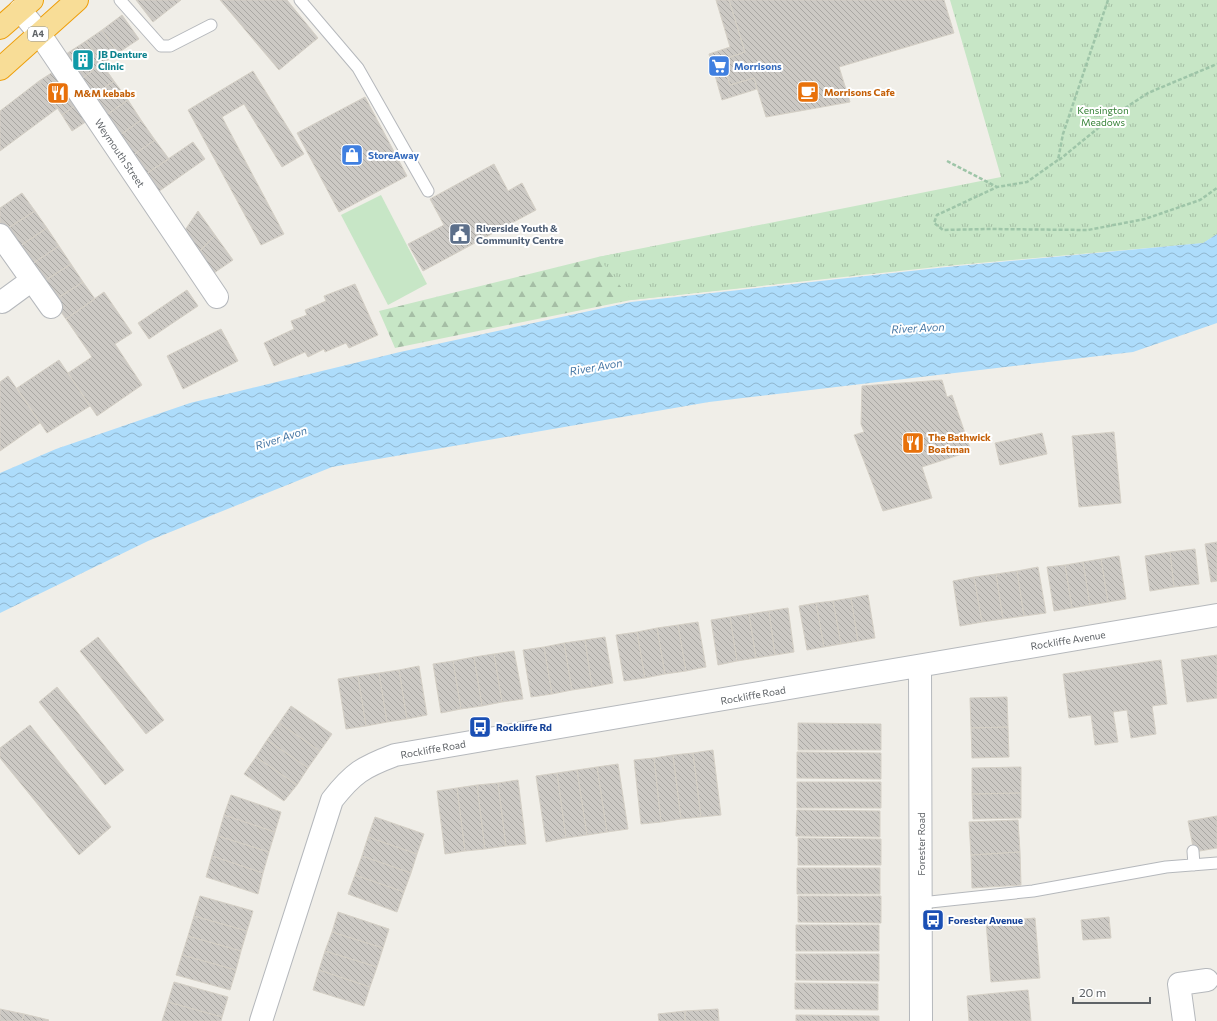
<svg xmlns="http://www.w3.org/2000/svg" width="1217" height="1021" font-family="Commissioner,sans-serif">
	<style>
		.grass { fill: #c7e6c6 }
		.forest { fill: url(#forest-firs) }
		.park { fill: url(#park-tufts) }
		.water { fill: url(#water-waves) }
		.building { fill: url(#building-back-hatch); stroke: #d5d0c6 }
		.lines { fill: none; stroke-linecap: round; stroke-linejoin: round }
		.lane-casing { stroke: #b5b8bc; stroke-width: 13 }
		.street-casing { stroke: #b5b8bc; stroke-width: 24 }
		.highway-casing { stroke: #ee9f0b; stroke-width: 24 }
		.path { stroke: #9ec5a8; stroke-width: 2.5; stroke-dasharray: 4 2; stroke-linecap: butt }
		.lane { stroke: #fff; stroke-width: 11 }
		.street { stroke: #fff; stroke-width: 22 }
		.highway { stroke: #f8dd97; stroke-width: 22 }
		.labels { text-anchor: middle; stroke-width: 4; stroke-linejoin: round; paint-order: stroke }
		.shield { fill: #fff; stroke: #8f9295; stroke-width: 1 }
		.shield-label { font-size: 9px; font-weight: bold; fill: #5f6367 }
		.culture-label { font-size: 10px; font-weight: bold; fill: #0d838f; stroke: #fff; text-anchor: start }
		.shop-label { font-size: 10px; font-weight: bold; fill: #366cbe; stroke: #fff; text-anchor: start }
		.food-label { font-size: 10px; font-weight: bold; fill: #c56008; stroke: #fff; text-anchor: start }
		.park-label { font-size: 10px; fill: #3a843b; stroke: #fff }
		.street-label { font-size: 10px; fill: #5f6367; stroke: #fff }
		.service-label { font-size: 10px; font-weight: bold; fill: #4e5e75; stroke: #fff; text-anchor: start }
		.transit-label { font-size: 10px; font-weight: bold; fill: #164399; stroke: #fff; text-anchor: start }
		.water-label { font-size: 11px; font-style: italic; fill: #4677a5; stroke: #fff }
	</style>
	<defs>
		<pattern id="forest-firs" width="22" height="20" patternUnits="userSpaceOnUse"><rect width="22" height="20" fill="#c7e6c6"/><path d="M5 1l3.5 6h-7zM16 11l3.5 6h-7z" fill="#a5bea5"/></pattern>
		<pattern id="park-tufts" width="24" height="20" patternUnits="userSpaceOnUse"><rect width="24" height="20" fill="#c7e6c6"/><path d="M3 7l-1-3M5 7V3M7 7l1-3M15 17l-1-3M17 17v-4M19 17l1-3" fill="none" stroke="#a5bea5"/></pattern>
		<pattern id="water-waves" width="16" height="10" patternUnits="userSpaceOnUse"><rect width="16" height="10" fill="#addcfb"/><path d="M0 5q4-4 8 0t8 0" fill="none" stroke="#90b6cf"/></pattern>
		<pattern id="building-back-hatch" width="6" height="6" patternUnits="userSpaceOnUse"><rect width="6" height="6" fill="#ccc9c4"/><path d="M-1 5l2 2M0 0l6 6M5-1l2 2" fill="none" stroke="#a9a7a3"/></pattern>
	</defs>
	<rect width="100%" height="100%" fill="#f0eee8"/>
	<path class="grass" d="M381,195L427,284L388,305L341,215Z"/>
	<path class="forest" d="M983,187L1217,234L1203,243L946,266L631,300L395,348L379,311L598,257Z"/>
	<path class="park" d="M950,0H1217V234L1203,243L946,265L631,300L598,257L1001,177Z"/>
	<path class="water" d="M1217,234V323L1133,352L709,402L332,467L148,541L0,613V473L56,449L190,403L400,352L631,302L947,267L1203,243Z"/>
	<path class="building" d="M136,0H181L153,22Z
		M220,0H287L318,38L279,70Z
		M716,0H729L745,52L722,60L730,85L754,78L757,89L722,100L709,54L730,47Z
		M729,0H944L954,33L839,67L850,102L766,117L754,78L730,85L722,60L745,52Z
		M122,15L139,39L118,53L102,30Z
		M102,30L118,53L102,64L86,41Z
		M86,41L102,64L80,80L63,56Z
		M102,64L114,81L91,97L80,80Z
		M253,71L304,154L282,167L244,104L222,117L284,234L261,245L188,110Z
		M53,72L76,105L62,115L39,81Z
		M39,81L58,108L0,151V111Z
		M114,81L128,100L105,116L91,97Z
		M365,97L407,176L339,212L297,133Z
		M128,100L141,120L119,136L105,116Z
		M76,105L87,121L72,131L62,115Z
		M141,120L155,140L133,155L119,136Z
		M155,140L169,159L146,174L133,155Z
		M193,142L205,159L158,192L146,174Z
		M494,164L508,191L522,183L536,210L423,271L408,244L444,225L430,199Z
		M22,193L35,211L5,230L0,222V208Z
		M35,211L47,228L17,248L5,230Z
		M198,211L215,235L197,254L183,233Z
		M47,228L59,246L29,266L17,248Z
		M215,235L233,260L211,275L197,254Z
		M59,246L71,264L41,283L29,266Z
		M71,264L83,282L53,301L41,283Z
		M83,282L95,299L66,319L53,301Z
		M355,284L378,335L349,348L346,343L325,352L324,349L308,357L305,352L274,366L264,343L294,329L291,321L307,315L305,310L326,301L324,296Z
		M187,290L198,306L149,339L138,323Z
		M104,292L132,333L115,344L142,385L97,416L68,373L92,357L66,319Z
		M221,329L238,361L183,389L167,356Z
		M59,360L90,406L47,433L17,388Z
		M8,376L40,423L0,451V382Z
		M942,380L947,397L952,395L971,451L922,467L932,498L883,511L854,435L864,432L861,424L862,386Z
		M1114,432L1121,503L1079,507L1072,436Z
		M1042,433L1047,454L1000,465L995,443Z
		M1217,542V581L1211,582L1205,544Z
		M1195,549L1199,584L1174,587L1170,552Z
		M1170,552L1174,587L1150,591L1145,556Z
		M1119,556L1126,599L1108,602L1101,559Z
		M1101,559L1108,602L1090,605L1083,562Z
		M1083,562L1090,605L1072,608L1065,565Z
		M1065,565L1072,608L1054,611L1047,567Z
		M1038,567L1046,613L1024,616L1017,571Z
		M1017,571L1024,616L1003,619L996,574Z
		M996,574L1003,619L982,622L974,577Z
		M974,577L982,622L960,626L953,581Z
		M868,595L875,638L858,641L851,598Z
		M851,598L858,641L841,644L833,601Z
		M833,601L841,644L824,647L816,603Z
		M816,603L824,647L807,650L799,606Z
		M788,608L794,652L775,655L769,611Z
		M769,611L775,655L756,658L749,614Z
		M749,614L756,658L737,661L730,617Z
		M730,617L737,661L718,665L711,620Z
		M698,622L706,667L686,671L678,625Z
		M678,625L686,671L665,674L657,628Z
		M657,628L665,674L645,678L637,632Z
		M637,632L645,678L624,681L616,635Z
		M98,637L164,720L146,734L80,651Z
		M605,637L613,683L592,687L585,640Z
		M585,640L592,687L572,690L564,643Z
		M564,643L572,690L552,694L544,647Z
		M544,647L552,694L531,697L523,650Z
		M514,651L523,699L502,702L494,654Z
		M494,654L502,702L482,706L474,657Z
		M1217,655V698L1187,702L1181,660Z
		M474,657L482,706L461,709L453,661Z
		M1161,660L1167,704L1152,706L1156,734L1131,738L1127,710L1113,712L1118,742L1095,745L1091,715L1069,718L1063,674Z
		M453,661L461,709L441,713L433,664Z
		M419,666L427,715L407,719L399,670Z
		M399,670L407,719L387,722L379,673Z
		M379,673L387,722L366,726L358,676Z
		M358,676L366,726L346,729L338,679Z
		M57,687L124,770L105,785L39,702Z
		M1007,697L1008,727L971,728L970,698Z
		M291,706L332,734L320,751L279,723Z
		M279,723L320,751L308,768L267,740Z
		M798,723L881,724V750H798Z
		M30,725L111,827L79,855L0,758V748Z
		M1008,727L1009,757L972,758L971,728Z
		M267,740L308,768L297,785L256,757Z
		M713,750L721,815L701,817L693,753Z
		M797,752L881,753V779L797,778Z
		M693,753L701,817L681,819L673,755Z
		M673,755L681,819L661,822L654,758Z
		M256,757L297,785L284,801L244,774Z
		M654,758L661,822L641,824L634,760Z
		M618,764L628,829L607,832L597,767Z
		M597,767L607,832L587,835L577,770Z
		M1021,767V793L972,794V768Z
		M577,770L587,835L566,838L557,773Z
		M557,773L566,838L546,842L536,776Z
		M518,780L526,844L506,846L498,783Z
		M797,782H881V808H797Z
		M498,783L506,846L485,849L477,785Z
		M477,785L485,849L465,851L457,788Z
		M457,788L465,851L445,854L437,791Z
		M1021,793V818L973,819L972,794Z
		M231,795L281,812L275,832L224,815Z
		M797,810L880,811V837L796,836Z
		M224,815L275,832L269,852L218,836Z
		M1217,816V848L1194,852L1188,821Z
		M375,817L424,834L417,854L368,837Z
		M1018,820L1020,852L971,855L969,822Z
		M218,836L269,852L263,873L212,856Z
		M368,837L417,854L411,873L362,856Z
		M798,838L881,839V865H798Z
		M1020,852L1021,885L972,888L971,855Z
		M212,856L263,873L258,894L206,877Z
		M362,856L411,873L404,892L355,875Z
		M797,868H880V894H797Z
		M355,875L404,892L397,912L348,894Z
		M200,896L253,911L247,931L194,916Z
		M798,896H881V923L798,922Z
		M338,912L389,929L383,948L332,932Z
		M194,916L247,931L241,951L188,936Z
		M1109,917L1111,938L1083,940L1081,920Z
		M1035,918L1040,978L991,982L986,922Z
		M796,925H879V951H796Z
		M332,932L383,948L377,967L325,951Z
		M188,936L241,951L236,970L182,955Z
		M325,951L377,967L370,987L319,970Z
		M796,954H879V981L796,980Z
		M182,955L236,970L230,990L176,975Z
		M319,970L370,987L364,1006L313,990Z
		M174,982L228,997L222,1017L168,1002Z
		M795,983L878,984V1010L795,1009Z
		M1028,990L1031,1021H969L967,996Z
		M168,1002L222,1017L221,1021H162Z
		M0,1009L24,1014L22,1021H0Z
		M718,1009L719,1021H685V1011Z
		M685,1011V1021H659L658,1014Z
		M24,1014L49,1020L48,1021H22Z
		M796,1015L879,1016V1021H796Z"/>
	<g class="lines">
		<g class="lane-casing">
			<path id="lane" d="M120,0L161,46H170L211,25
				M300,0L358,68L428,191
				M1193,851L1194,865
				M921,903L1033,891L1166,867L1217,863"/>
		</g>
		<g class="street-casing">
			<path id="street" d="M20,10L39,33L217,297
				M0,235L51,307
				M2,302L32,280
				M920,666L921,1021
				M261,1021L332,800C353,773 363,767 395,755L1217,615
				M1184,1021L1179,984L1207,980"/>
		</g>
		<g class="highway-casing">
			<path id="highway" d="M0,28L32,0
				M0,69L77,0"/>
		</g>
		<path class="path" d="M1108,0L1063,134L1058,160L1027,182L997,187L937,215L934,223L943,230L987,229L1088,230L1145,219L1200,200L1217,188
			M1059,160L1113,116L1148,93L1217,64
			M947,161L997,187"/>
		<use href="#lane" class="lane"/>
		<use href="#street" class="street"/>
		<use href="#highway" class="highway"/>
	</g>
	<defs>
		<g id="building-square" transform="scale(1.15)"><rect x="-9" y="-9" width="18" height="18" rx="4" fill="#0f9aa8" stroke="#fff"/><path d="M-4-6H4V6H1V3H-1V6H-4ZM-2.5-4.3h1.7v1.8h-1.7ZM.8-4.3h1.7v1.8H.8ZM-2.5-1h1.7V.8h-1.7ZM.8-1h1.7V.8H.8Z" fill="#fff"/></g>
		<g id="supermarket-square" transform="scale(1.15)"><rect x="-9" y="-9" width="18" height="18" rx="4" fill="#3f7fe0" stroke="#fff"/><path d="M-6-5.5h2.5l.6 2H6L4.5 2H-2.5L-4.4-4H-6ZM-1.5 3.2a1.3 1.3 0 1 0 .1 0ZM3 3.2a1.3 1.3 0 1 0 .1 0Z" fill="#fff"/></g>
		<g id="cafe-square" transform="scale(1.15)"><rect x="-9" y="-9" width="18" height="18" rx="4" fill="#e8710a" stroke="#fff"/><path d="M-5.5-4.5H6V0H3Q3 3.5 0 3.5H-2.5Q-5.5 3.5-5.5 0ZM3-3.2v2h1.7v-2ZM-6 4.5H4V6H-6Z" fill="#fff"/></g>
		<g id="restaurant-square" transform="scale(1.15)"><rect x="-9" y="-9" width="18" height="18" rx="4" fill="#e8710a" stroke="#fff"/><path d="M-5-6h1v4h1v-4h1v4h1v-4h1v5L-1.5 .5V6h-2V.5L-5-1ZM5-6V6H3V1.5H1.5Q1.5-4 5-6Z" fill="#fff"/></g>
		<g id="shop-square" transform="scale(1.15)"><rect x="-9" y="-9" width="18" height="18" rx="4" fill="#3f7fe0" stroke="#fff"/><path d="M-5-2.5h2.3a2.7 3.5 0 0 1 5.4 0H5L5.5 6h-11ZM-1.5-2.5h3a1.5 2.3 0 0 0-3 0Z" fill="#fff"/></g>
		<g id="civic-square" transform="scale(1.15)"><rect x="-9" y="-9" width="18" height="18" rx="4" fill="#5c6f8a" stroke="#fff"/><path d="M-.6-6.5H3V-4.5H.6V-3L4-1V1h2V6H-6V1h2V-1L-.6-3ZM-1.2 2.5V6h2.4V2.5Z" fill="#fff"/></g>
		<g id="bus-square" transform="scale(1.15)"><rect x="-9" y="-9" width="18" height="18" rx="4" fill="#1a4fb4" stroke="#fff"/><path d="M-5-6H5V4H4V6H2V4H-2V6H-4V4H-5ZM-3.5-4V0h7V-4ZM-3.5 1.2v1.5H-2V1.2ZM2 1.2v1.5H3.5V1.2Z" fill="#fff"/></g>
	</defs>
	<g fill-rule="evenodd">
		<use href="#building-square" x="83" y="60"/>
		<use href="#supermarket-square" x="719" y="66"/>
		<use href="#cafe-square" x="808" y="92"/>
		<use href="#restaurant-square" x="58" y="93"/>
		<use href="#shop-square" x="352" y="155"/>
		<use href="#civic-square" x="460" y="234"/>
		<use href="#restaurant-square" x="913" y="443"/>
		<use href="#bus-square" x="480" y="727"/>
		<use href="#bus-square" x="933" y="920"/>
	</g>
	<g class="labels">
		<rect class="shield" x="28" y="27" width="20" height="14" rx="3"/>
		<g class="shield-label">
			<text x="38" y="37">A4</text>
		</g>
		<g class="culture-label">
			<text x="98" y="58">JB Denture<tspan x="98" dy="12">Clinic</tspan></text>
		</g>
		<g class="shop-label">
			<text x="734" y="70">Morrisons</text>
			<text x="368" y="159">StoreAway</text>
		</g>
		<g class="food-label">
			<text x="824" y="96">Morrisons Cafe</text>
			<text x="74" y="97">M&amp;M kebabs</text>
			<text x="928" y="441">The Bathwick<tspan x="928" dy="12">Boatman</tspan></text>
		</g>
		<g class="park-label">
			<text x="1103" y="114">Kensington<tspan x="1103" dy="12">Meadows</tspan></text>
		</g>
		<g class="street-label">
			<text transform="translate(120 153) rotate(56)" y="4">Weymouth Street</text>
			<text transform="translate(1068 640) rotate(-9)" y="4">Rockliffe Avenue</text>
			<text transform="translate(753 695) rotate(-10)" y="4">Rockliffe Road</text>
			<text transform="translate(433 749) rotate(-10)" y="4">Rockliffe Road</text>
			<text transform="translate(921 844) rotate(-90)" y="4">Forester Road</text>
		</g>
		<g class="service-label">
			<text x="476" y="232">Riverside Youth &amp;<tspan x="476" dy="12">Community Centre</tspan></text>
		</g>
		<g class="transit-label">
			<text x="496" y="731">Rockliffe Rd</text>
			<text x="948" y="924">Forester Avenue</text>
		</g>
		<g class="water-label">
			<text transform="translate(918 328) rotate(-3)" y="4">River Avon</text>
			<text transform="translate(596 367) rotate(-10)" y="4">River Avon</text>
			<text transform="translate(281 438) rotate(-18)" y="4">River Avon</text>
		</g>
	</g>
	<path d="M1073 997v6h77v-6" fill="none" stroke="#5f6367" stroke-width="2"/>
	<text x="1079" y="997" font-size="12" fill="#5f6367" stroke="#ffffff" stroke-width="3" paint-order="stroke">20 m</text>
</svg>
